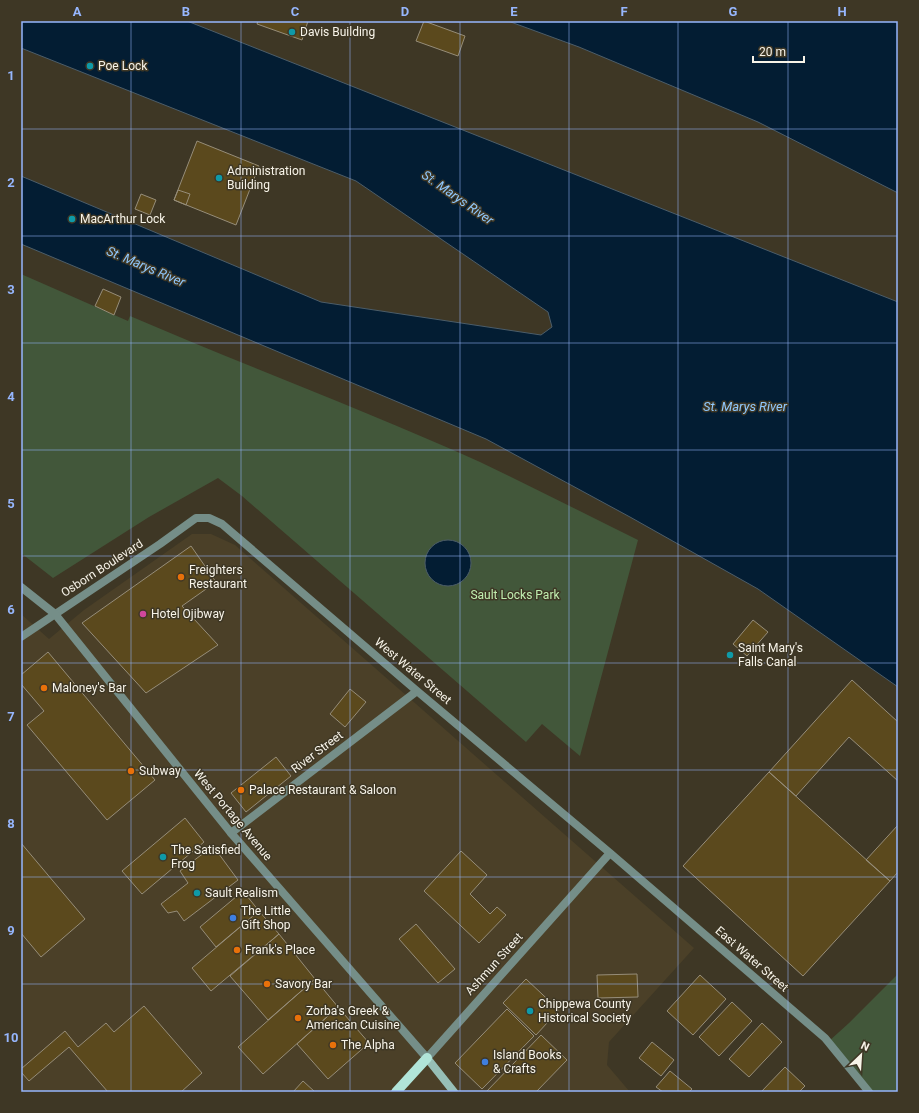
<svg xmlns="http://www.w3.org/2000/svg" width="919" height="1113" font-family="Roboto,sans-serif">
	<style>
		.built { fill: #4b4028 }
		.green { fill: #42573a }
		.water { fill: #031d33; stroke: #4c5d69 }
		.building { fill: #5b491d; stroke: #968d79 }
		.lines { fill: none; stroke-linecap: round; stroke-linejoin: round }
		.minor { stroke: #758e88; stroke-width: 8 }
		.tertiary { stroke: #758e88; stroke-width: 8 }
		.secondary { stroke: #97bfb6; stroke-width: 8 }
		.primary { stroke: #b1e5d9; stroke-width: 10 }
		.grid { fill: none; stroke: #96b6fd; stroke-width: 1; stroke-opacity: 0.55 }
		.culture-dot { fill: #0f9aa8; stroke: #3e3725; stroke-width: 1.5 }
		.food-dot { fill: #e8710a; stroke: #3e3725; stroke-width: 1.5 }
		.hotel-dot { fill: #d1479c; stroke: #3e3725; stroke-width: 1.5 }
		.shop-dot { fill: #3f7fe0; stroke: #3e3725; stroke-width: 1.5 }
		.labels { text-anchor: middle; stroke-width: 3; stroke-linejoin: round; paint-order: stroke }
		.poi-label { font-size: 12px; fill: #f7f3e8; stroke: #3e3725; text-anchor: start }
		.street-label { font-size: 12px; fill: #f7f3e8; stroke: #3e3725 }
		.park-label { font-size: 12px; fill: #c0eeaf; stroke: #3e3725 }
		.water-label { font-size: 13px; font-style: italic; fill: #8fc8fd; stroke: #3e3725 }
		.neatline { fill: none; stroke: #96b6fd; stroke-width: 1.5 }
		.grid-label { font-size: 13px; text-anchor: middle; font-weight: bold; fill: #96b6fd }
	</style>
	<rect width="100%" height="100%" fill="#3e3725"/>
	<path class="built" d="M192,534H211L235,545L694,948L609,1042L607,1065L630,1092H21V614L49,639L84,610Z"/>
	<path class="green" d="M21,274L128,321L130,316C246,366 365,410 480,462C533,487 585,514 638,540L580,756L542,724L526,742L242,496L218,478L149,517L53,578L21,553Z
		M898,974V1092H873L828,1042L849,1023Z"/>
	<path class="water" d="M21,21H187L898,302V687L758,589L630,517L486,439L21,244V176L321,302L541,335L552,327L548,312L356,181L21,48Z
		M508,21H898V193L758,122L579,47Z
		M425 563a23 23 0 1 1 46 0a23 23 0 1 1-46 0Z"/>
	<path class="building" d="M258,21H308L302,40L257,24Z
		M424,21L465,36L458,56L416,41Z
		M197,141L259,166L236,225L174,200Z
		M178,190L190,194L186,205L174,200Z
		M141,194L156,200L150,215L135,209Z
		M103,289L121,297L114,315L95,306Z
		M191,546L216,582L182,606L218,645L146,693L82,623Z
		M753,620L768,632L747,656L733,644Z
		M48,652L155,780L107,820L27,725L44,711L21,684V675Z
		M852,680L898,722V781L849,737L796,796L769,772Z
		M350,689L366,702L345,727L330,714Z
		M276,757L291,776L246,812L231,793Z
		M769,772L890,881L803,976L683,866Z
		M185,818L204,842L142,894L122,871Z
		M898,825V872L890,881L866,860Z
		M21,843L85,919L41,957L21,933Z
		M213,846L238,880L184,921L177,911L168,913L161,904L188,883L180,871Z
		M461,851L487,875L470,894L490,914L497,907L506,915L479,943L424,891Z
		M243,891L259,911L216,947L200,927Z
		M259,911L279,934L211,991L192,968Z
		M416,924L455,969L438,983L399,939Z
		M279,934L315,979L268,1020L230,976Z
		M637,974L638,997L598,998L597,975Z
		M700,975L726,999L693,1035L667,1011Z
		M315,979L338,1007L263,1074L238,1047Z
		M526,979L559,1010L536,1035L503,1003Z
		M732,1002L752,1021L719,1056L699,1037Z
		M144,1006L202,1073L181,1092H108L69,1047L29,1081L21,1072V1069L65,1031L78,1047L106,1023L114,1032Z
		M338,1007L369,1043L328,1079L297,1044Z
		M507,1009L534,1036L482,1089L455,1063Z
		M762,1023L782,1042L749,1077L729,1059Z
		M541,1035L567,1060L536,1092H486Z
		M652,1042L674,1060L661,1076L639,1058Z
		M785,1067L805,1086L799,1092H761Z
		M670,1071L692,1089L689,1092H663L656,1087Z
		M303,1081L315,1092H293Z"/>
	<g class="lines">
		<path class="minor" d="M21,637L160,544L196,518H209L222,524L417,691L610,853L825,1038L869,1092
			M231,833L417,691
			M427,1058L610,853"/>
		<path class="tertiary" d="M21,587L55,614L231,833L427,1058"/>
		<path class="secondary" d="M427,1058L454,1092"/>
		<path class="primary" d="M396,1092L427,1058"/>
	</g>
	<path class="grid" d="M131,21V1092M241,21V1092M350,21V1092M460,21V1092M569,21V1092M678,21V1092M788,21V1092M21,129H898M21,236H898M21,343H898M21,450H898M21,556H898M21,663H898M21,770H898M21,877H898M21,984H898"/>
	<g class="culture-dot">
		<circle cx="292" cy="32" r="4"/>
		<circle cx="90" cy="66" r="4"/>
		<circle cx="219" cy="178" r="4"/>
		<circle cx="72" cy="219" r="4"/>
		<circle cx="730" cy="655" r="4"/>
		<circle cx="163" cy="857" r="4"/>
		<circle cx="197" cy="893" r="4"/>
		<circle cx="530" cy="1011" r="4"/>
	</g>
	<g class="food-dot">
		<circle cx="181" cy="577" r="4"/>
		<circle cx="44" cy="688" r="4"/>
		<circle cx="131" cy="771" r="4"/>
		<circle cx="241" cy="790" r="4"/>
		<circle cx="237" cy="950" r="4"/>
		<circle cx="267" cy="984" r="4"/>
		<circle cx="298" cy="1018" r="4"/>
		<circle cx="333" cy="1045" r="4"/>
	</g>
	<circle class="hotel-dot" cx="143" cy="614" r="4"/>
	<g class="shop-dot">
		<circle cx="233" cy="918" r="4"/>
		<circle cx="485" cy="1062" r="4"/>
	</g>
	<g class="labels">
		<g class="poi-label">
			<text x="300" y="36">Davis Building</text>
			<text x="98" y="70">Poe Lock</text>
			<text x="227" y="175">Administration<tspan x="227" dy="14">Building</tspan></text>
			<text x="80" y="223">MacArthur Lock</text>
			<text x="189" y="574">Freighters<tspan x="189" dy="14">Restaurant</tspan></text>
			<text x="151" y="618">Hotel Ojibway</text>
			<text x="738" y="652">Saint Mary's<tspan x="738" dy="14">Falls Canal</tspan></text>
			<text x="52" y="692">Maloney's Bar</text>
			<text x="139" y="775">Subway</text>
			<text x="249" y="794">Palace Restaurant &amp; Saloon</text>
			<text x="171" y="854">The Satisfied<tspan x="171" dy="14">Frog</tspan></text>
			<text x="205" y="897">Sault Realism</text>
			<text x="241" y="915">The Little<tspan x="241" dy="14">Gift Shop</tspan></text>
			<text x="245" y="954">Frank's Place</text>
			<text x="275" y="988">Savory Bar</text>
			<text x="538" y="1008">Chippewa County<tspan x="538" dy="14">Historical Society</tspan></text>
			<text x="306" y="1015">Zorba's Greek &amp;<tspan x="306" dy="14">American Cuisine</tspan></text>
			<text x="341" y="1049">The Alpha</text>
			<text x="493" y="1059">Island Books<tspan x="493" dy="14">&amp; Crafts</tspan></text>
		</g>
		<g class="street-label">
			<text transform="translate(102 568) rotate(-33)" y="4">Osborn Boulevard</text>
			<text transform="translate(413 671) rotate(40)" y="4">West Water Street</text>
			<text transform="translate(317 752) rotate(-37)" y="4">River Street</text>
			<text transform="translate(233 815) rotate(50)" y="4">West Portage Avenue</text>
			<text transform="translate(752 959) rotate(41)" y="4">East Water Street</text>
			<text transform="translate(494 964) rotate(-48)" y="4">Ashmun Street</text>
		</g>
		<g class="park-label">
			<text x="515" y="599">Sault Locks Park</text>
		</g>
		<g class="water-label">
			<text transform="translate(458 197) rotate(35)" y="5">St. Marys River</text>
			<text transform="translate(146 266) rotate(23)" y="5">St. Marys River</text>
			<text x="745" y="411">St. Marys River</text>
		</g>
	</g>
	<rect width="919" height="1113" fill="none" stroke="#3e3725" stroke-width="44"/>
	<g transform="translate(861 1055) rotate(25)" stroke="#3e3725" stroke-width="3" paint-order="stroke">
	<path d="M0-3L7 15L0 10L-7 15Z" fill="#f7f3e8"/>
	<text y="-6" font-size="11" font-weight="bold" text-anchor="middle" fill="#f7f3e8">N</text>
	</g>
	<path d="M753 56v6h51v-6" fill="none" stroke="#f7f3e8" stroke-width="2"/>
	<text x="759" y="56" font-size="12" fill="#f7f3e8" stroke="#3e3725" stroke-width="3" paint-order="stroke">20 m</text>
	<rect x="22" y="22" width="875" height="1069" class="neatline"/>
	<g class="grid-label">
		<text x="77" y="16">A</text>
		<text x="186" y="16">B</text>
		<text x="295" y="16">C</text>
		<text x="405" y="16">D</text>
		<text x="514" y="16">E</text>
		<text x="624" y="16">F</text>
		<text x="733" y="16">G</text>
		<text x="842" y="16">H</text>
		<text x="11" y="80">1</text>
		<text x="11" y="187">2</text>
		<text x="11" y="294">3</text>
		<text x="11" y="401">4</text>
		<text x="11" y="508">5</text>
		<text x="11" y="614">6</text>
		<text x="11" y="721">7</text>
		<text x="11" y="828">8</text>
		<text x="11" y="935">9</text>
		<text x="11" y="1042">10</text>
	</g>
</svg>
